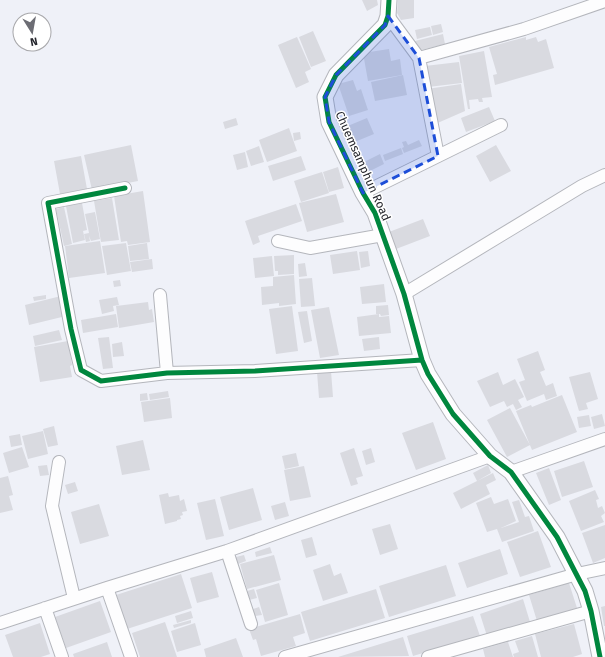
<svg xmlns="http://www.w3.org/2000/svg" width="605" height="657" font-family="'Fira Sans',sans-serif">
	<style>
		.building { fill: #d9dae0 }
		.lines { fill: none; stroke-linecap: round; stroke-linejoin: round }
		.minor-casing { stroke: #b4b6bc; stroke-width: 14 }
		.tertiary-casing { stroke: #b4b6bc; stroke-width: 17 }
		.minor { stroke: #fdfdfe; stroke-width: 12 }
		.tertiary { stroke: #fdfdfe; stroke-width: 15 }
		.cycleway-casing { stroke: #fff; stroke-width: 8 }
		.cycleway { stroke: #00873e; stroke-width: 5 }
		.marked { fill: #1d4ed8; fill-opacity: 0.2; stroke: #1d4ed8; stroke-width: 3; stroke-dasharray: 8 5; stroke-linejoin: round }
		.labels { text-anchor: middle; stroke-width: 3; stroke-linejoin: round; paint-order: stroke }
		.street-label { font-size: 12px; fill: #25262d; stroke: #fff }
	</style>
	<rect width="100%" height="100%" fill="#eff1f8"/>
	<path class="building" d="M362,0H377L378,5L367,11Z
		M398,0H414V18L401,20L397,13Z
		M441,24L443,32L433,35L431,26Z
		M430,27L432,35L417,39L415,30Z
		M313,31L326,61L311,67L299,37Z
		M443,34L445,44L417,51L415,41Z
		M297,37L311,69L305,72L309,82L296,88L278,45Z
		M526,37V40L536,37L538,42L546,39L554,68L495,85L493,75L497,74L489,47Z
		M389,49L391,61L400,59L402,75L368,81L363,53Z
		M484,51L492,97L482,98L483,102H479L478,99L469,100L470,109H468L459,56Z
		M459,62L462,83L428,87L425,66Z
		M403,75L407,95L375,101L371,82Z
		M353,80L357,91L361,89L368,110L349,116L338,84Z
		M461,84L465,111L433,125L427,89Z
		M489,107L495,121L466,132L461,118Z
		M236,118L238,125L225,129L223,122Z
		M367,118L374,134L345,146L338,130Z
		M289,128L297,151L267,162L259,140Z
		M300,132L301,139L294,141L293,133Z
		M419,140L422,146L404,153L402,148L404,147L402,142L406,141L408,145Z
		M131,145L138,181L92,190L84,155Z
		M496,145L511,171L490,182L476,156Z
		M259,146L264,162L251,166L246,151Z
		M401,148L403,154L385,161L383,155Z
		M245,152L248,167L237,170L233,155Z
		M380,154L384,164L368,172L364,162Z
		M81,156L87,189L60,194L54,161Z
		M301,156L306,170L273,181L268,166Z
		M338,167L344,188L329,192L323,172Z
		M322,172L329,193L301,202L294,181Z
		M143,191L150,242L128,245L127,241L121,242L114,196Z
		M336,194L344,222L307,232L299,203Z
		M112,198L119,240L101,242L94,201Z
		M82,203L87,230L83,231L85,240L73,243L66,206Z
		M296,204L302,221L258,236L260,242L253,245L245,221Z
		M64,207L72,244L64,246L56,209Z
		M95,212L100,239L91,241L89,236L90,241L86,242L84,234L89,233L85,214Z
		M423,219L430,236L396,249L389,232Z
		M100,241L105,273L69,278L65,246Z
		M126,243L131,271L107,275L102,246Z
		M147,243L149,259L130,261L128,246Z
		M357,251L360,270L333,274L330,255Z
		M368,251L370,266L361,268L359,252Z
		M294,255V274L278,275V271H275L274,256Z
		M272,256L274,276L255,278L253,258Z
		M152,259L153,269L132,272L130,262Z
		M305,263L307,276L299,277L298,264Z
		M294,275L296,304L279,306V303L262,305L261,287L273,286V277Z
		M312,278L315,306L301,307L299,279Z
		M120,280L121,286L114,287L113,281Z
		M384,284L386,302L362,304L360,287Z
		M46,295V299L34,301L33,297Z
		M61,296L66,316L29,325L25,305Z
		M117,297L119,305L113,306L114,311L102,314L99,300Z
		M148,302L149,310L152,309L154,322L119,328L116,306Z
		M388,305L389,315L381,316L380,314H376V306Z
		M292,306L298,351L276,354L269,309Z
		M329,307L339,355L320,358L311,310Z
		M307,311L312,341L304,343L298,312Z
		M116,314L118,327L83,333L81,320Z
		M379,314V317L389,316L391,333L359,336L357,317Z
		M59,330L62,340L35,346L33,336Z
		M109,337L113,368L103,369L98,338Z
		M379,337L380,349L364,351L362,339Z
		M68,341L72,365L70,366L72,377L40,382L34,347Z
		M122,342L124,356L113,357L112,344Z
		M538,351L545,370L540,372L546,386L553,383L557,396L546,400L544,394L527,401L519,382L525,380L517,359Z
		M331,371L333,397L319,398L317,372Z
		M498,372L503,385L515,379L524,397L518,400L522,407L516,410L513,404L507,407L504,401L490,407L477,381Z
		M590,372L598,399L586,403L588,409L579,411L569,377Z
		M168,391L169,397L150,400L149,394Z
		M147,393L148,400L140,401V394Z
		M562,395L577,432L532,450L516,411L531,405L532,407Z
		M170,398L172,418L144,422L141,402Z
		M510,408L530,445L507,457L487,420Z
		M602,414L605,426L594,429L591,417Z
		M589,415L591,426L579,428L577,417Z
		M433,422L446,459L416,470L402,433Z
		M54,426L58,445L48,447L43,429Z
		M43,431L48,454L28,459L22,436Z
		M20,434L22,445L11,447L9,436Z
		M143,440L150,470L122,475L116,446Z
		M22,447L29,467L9,473L3,453Z
		M354,448L363,476L356,478L358,484L351,486L340,453Z
		M371,448L375,462L366,465L362,451Z
		M296,453L299,466L285,469L282,456Z
		M584,461L593,487L562,497L554,471Z
		M47,465L49,475L40,476L38,466Z
		M488,465L491,473L477,481L473,473Z
		M304,466L311,497L290,501L284,470Z
		M549,468L561,500L549,505L536,473Z
		M493,473L496,480L486,485L490,494L461,509L453,493Z
		M8,476L13,495L9,496L13,510L0,513V478Z
		M75,482L78,491L68,494L65,485Z
		M253,488L262,520L229,530L220,497Z
		M595,490L599,499L596,500L598,508L602,506L605,513L601,516L604,522L581,531L569,501Z
		M168,493L169,497L179,495L180,501L184,499L187,511L182,512L183,515L180,516L181,519L177,520V521L165,524L159,495Z
		M491,497L494,504L508,499L516,521L501,528L519,522L512,502L519,500L525,517L529,516L534,531L502,542L497,529L487,532L476,503Z
		M215,499L224,536L206,540L197,503Z
		M285,502L289,516L275,520L271,506Z
		M99,504L109,536L80,544L71,512Z
		M390,524L398,549L380,555L372,529Z
		M605,525V558L593,563L582,533Z
		M538,531L551,567L520,577L507,542Z
		M312,537L317,555L306,558L301,540Z
		M270,547L272,553L256,557L255,552Z
		M500,549L508,574L467,588L458,563Z
		M244,555L246,561L238,564L236,557Z
		M274,555L281,580L247,589L240,564Z
		M330,564L334,576L341,573L348,593L323,601L313,570Z
		M446,565L456,596L389,617L379,586Z
		M212,572L219,597L197,603L190,578Z
		M181,574L192,608L127,629L116,595Z
		M279,583L288,615L265,622L256,590Z
		M569,583L577,608L537,621L529,595Z
		M254,589L257,598L249,600L247,591Z
		M376,589L385,618L310,641L301,612Z
		M523,599L530,622L487,636L480,614Z
		M100,601L111,632L66,648L55,617Z
		M605,606V626H604L601,607Z
		M259,607L262,615L255,616L253,609Z
		M191,611L193,618L177,623L175,616Z
		M300,614L305,633L293,637L296,646L261,656L256,639L253,640L249,629Z
		M473,616L480,636L413,656L407,636Z
		M191,620V623L174,628L173,625Z
		M165,622L177,657H140L132,633Z
		M40,623L50,654L41,657H13L5,635Z
		M195,623L201,645L177,652L171,631Z
		M574,624L582,654L573,657H541L535,634Z
		M532,636L538,657H514L513,654L519,652L515,641Z
		M403,637L409,656L338,657Z
		M236,638L243,657H206L204,649Z
		M107,642L112,657H74L73,654Z
		M508,642L513,657H485L483,649Z"/>
	<g class="lines">
		<g class="minor-casing">
			<path id="minor" d="M388,16L419,58L524,29L605,1
				M419,58L438,156
				M125,188L48,203L71,329L81,370L101,381L167,373L255,371L422,360
				M363,193L501,125
				M278,241L310,248L383,235
				M404,294L582,186L605,175
				M160,295L167,373
				M59,462L52,506L74,598
				M511,472L605,439
				M227,551L251,624
				M107,588L131,657
				M45,608L62,657
				M0,623L107,588L227,551L490,456
				M285,657L577,574L605,568
				M428,657L591,611"/>
		</g>
		<g class="tertiary-casing">
			<path id="tertiary" d="M389,0L388,16L385,25L336,75L325,97L329,122L363,193L375,213L404,294L422,360L428,374L453,414L490,456L511,472L557,537L585,591L591,611L600,657"/>
		</g>
		<use href="#minor" class="minor"/>
		<use href="#tertiary" class="tertiary"/>
		<g class="cycleway-casing">
			<path id="cycleway" d="M389,0L388,16L385,25L336,75L325,97L329,122L363,193L375,213L404,294L422,360L428,374L453,414L490,456L511,472L557,537L585,591L591,611L600,657
				M125,188L48,203L71,329L81,370L101,381L167,373L255,371L422,360"/>
		</g>
		<use href="#cycleway" class="cycleway"/>
	</g>
	<path class="marked" d="M388,16L419,58L438,156L363,193L329,122L325,97L336,75L385,25Z"/>
	<g class="labels">
		<g class="street-label">
			<text transform="translate(363 166) rotate(66)" y="4">Chuemsamphun Road</text>
		</g>
	</g>
	<g transform="translate(32 32) rotate(169)"><circle r="19" fill="#ffffff" stroke="#a8a8ab"/>
	<path d="M0-3L7 15L0 10L-7 15Z" fill="#6c6d74"/>
	<text y="-6" font-size="11" font-weight="bold" text-anchor="middle" fill="#25262d">N</text>
	</g>
</svg>
